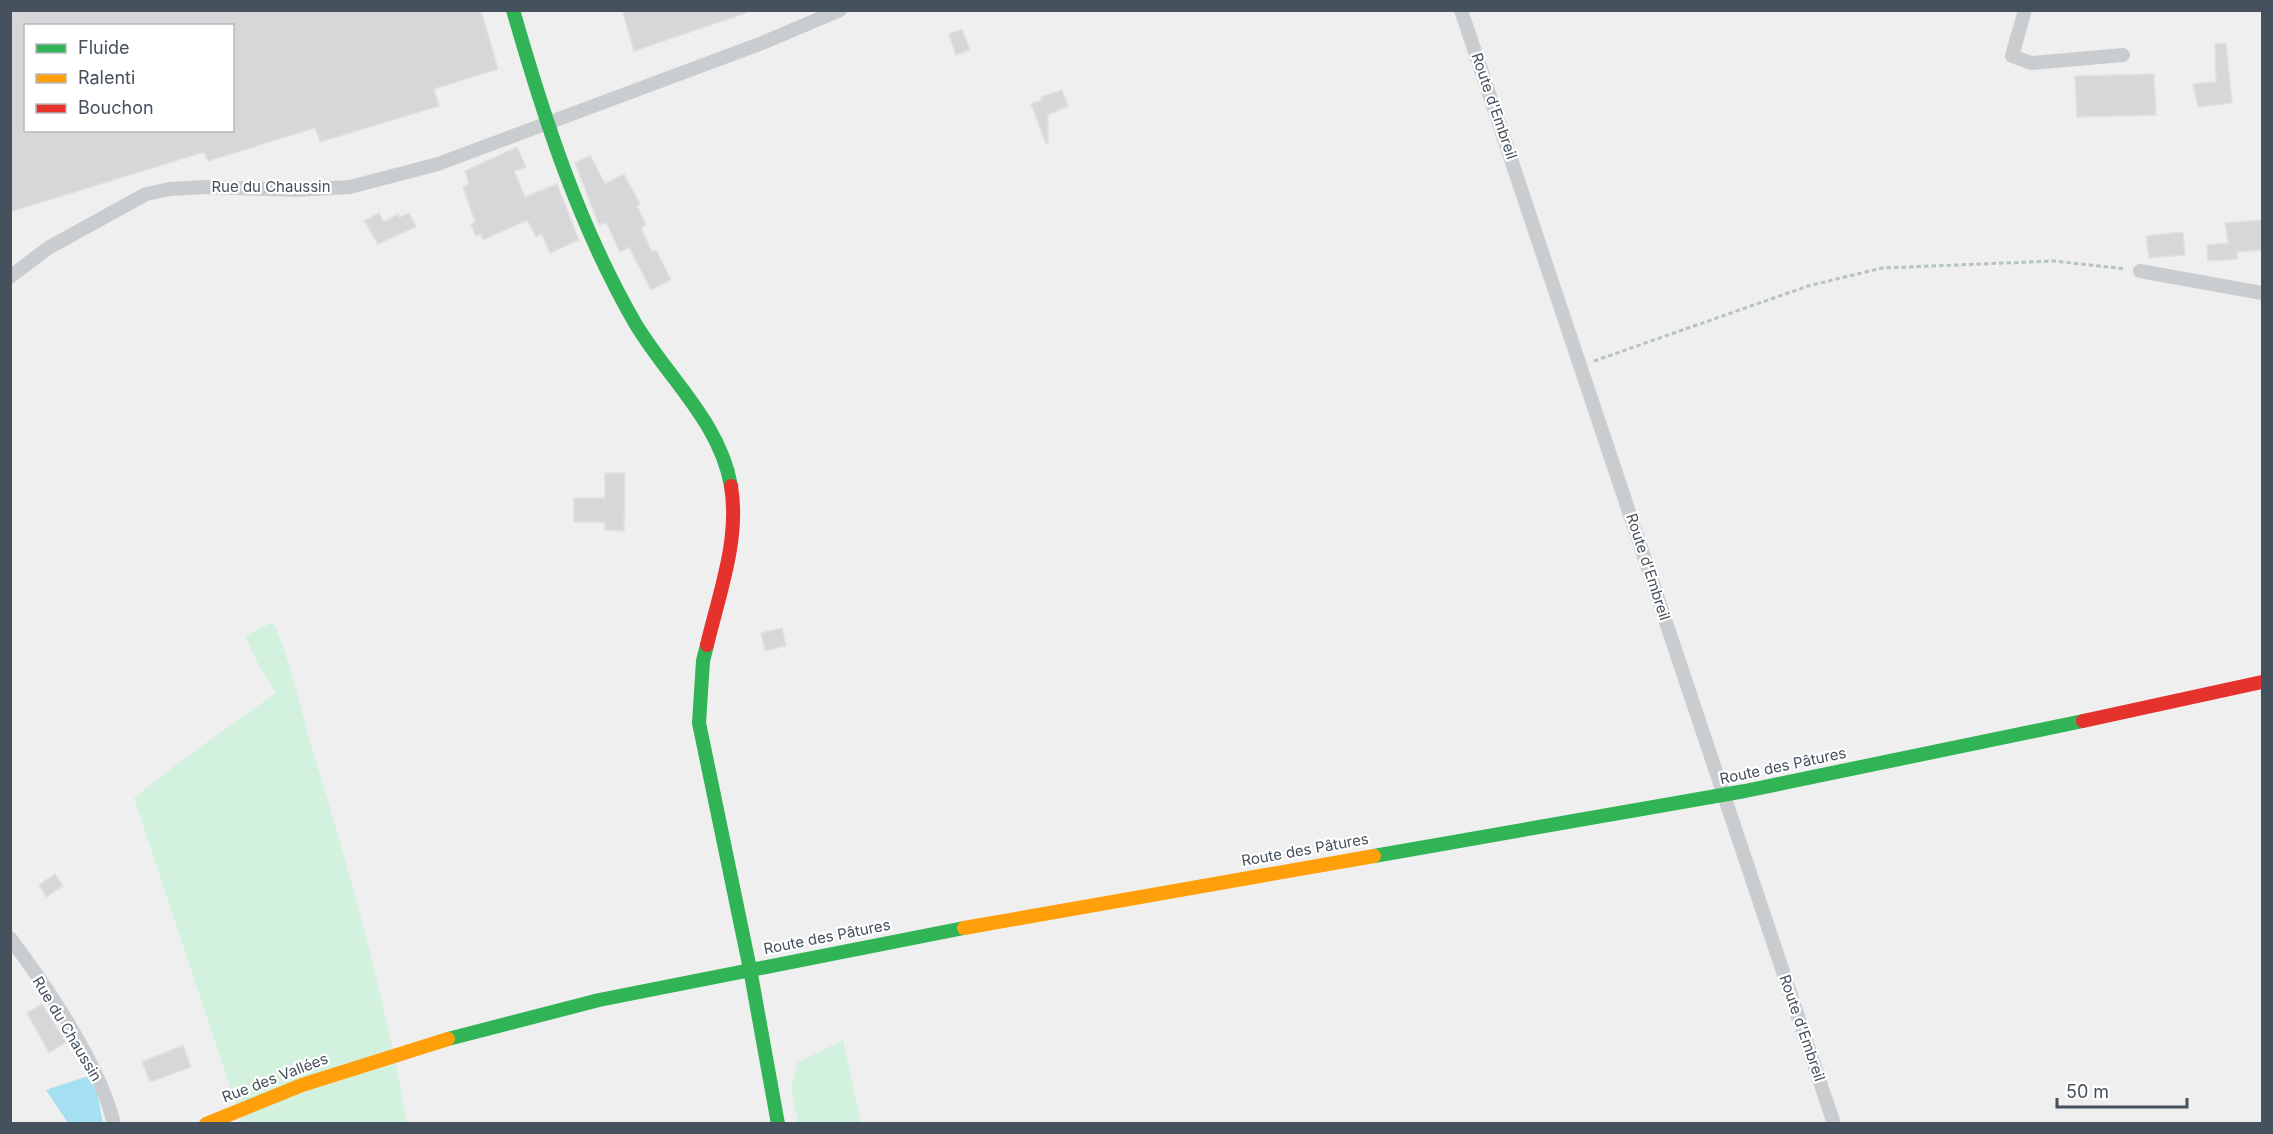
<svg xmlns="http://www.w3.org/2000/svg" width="2273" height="1134" font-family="Inter,sans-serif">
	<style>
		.green { fill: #d2f1de }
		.water { fill: #a4e0f1 }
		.building { fill: #d7d7d9; stroke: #e1e1e2; stroke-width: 1.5; fill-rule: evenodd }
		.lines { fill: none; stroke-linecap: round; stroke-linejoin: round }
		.path { stroke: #b6c4c0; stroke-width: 3; stroke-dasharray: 4.5 3; stroke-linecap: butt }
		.street { stroke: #cacdd0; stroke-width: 14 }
		.fast { stroke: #30b455; stroke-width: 14 }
		.slow { stroke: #ff9f0a; stroke-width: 14 }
		.jam { stroke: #e5322d; stroke-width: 14 }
		.labels { text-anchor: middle; stroke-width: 4.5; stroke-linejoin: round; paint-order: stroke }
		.street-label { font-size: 15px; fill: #45515d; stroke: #fff }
	</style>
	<rect width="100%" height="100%" fill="#f0efef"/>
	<path class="green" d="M273,622C292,664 300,709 313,752C351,874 385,998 407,1123H242L134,798L174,766L276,693L259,666L245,636Z
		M843,1040L861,1123H798L791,1088L798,1062Z"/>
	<path class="water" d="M88,1076L97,1093L103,1123H68L46,1090Z"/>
	<path class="building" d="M10,10H481L498,69L434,89L439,106L320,142L315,128L208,161L204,152L10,212ZM26,26H232V130H26Z
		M622,10H746V13L634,51Z
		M962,29L970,50L956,55L949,34Z
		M2226,43L2232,103L2198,107L2193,84L2216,82L2215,44Z
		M2154,74L2156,115L2077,117L2075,76Z
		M1062,90L1068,106L1048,115V144H1046L1031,104L1042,100L1041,97Z
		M517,147L526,167L514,171L525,197L557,184L579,240L550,253L542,234L536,237L527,220L483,240L481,234L476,236L471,224L475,222L463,187L469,184L465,171Z
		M590,155L605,184L624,174L640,204L637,206L646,225L641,228L652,252L656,250L671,280L651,290L629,247L620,252L606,222L599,225L575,163Z
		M379,213L384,222L398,214L400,217L409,213L416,227L378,244L364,221Z
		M2262,220V250L2237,252V259L2208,261L2207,245L2228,243L2225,223Z
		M2183,232L2185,255L2149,258L2146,236Z
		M605,473H625L624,531L605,530V522H574V498H605Z
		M782,628L786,646L765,651L761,633Z
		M55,874L63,886L46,897L39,885Z
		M42,1004L66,1042L49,1053L27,1013Z
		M183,1045L191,1067L150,1082L142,1062Z"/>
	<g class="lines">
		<path class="path" d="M1594,361L1808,286L1882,268L2054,261L2126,269"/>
		<path class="street" d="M1461,10L1834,1124
			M2025,10L2012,56L2031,63L2123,55
			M2140,271L2262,293
			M10,277L48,248L146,194L170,189L206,187L297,190L350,187L438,164L762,43L840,10
			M10,938C47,987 100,1065 114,1124"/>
		<path class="fast" d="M513,10C544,118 578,224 635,323C667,377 720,422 731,486
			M707,645L703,661L699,723L750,969L778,1124
			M1374,856L1745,791L2083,721
			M448,1039L599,1000L964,928"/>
		<path class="slow" d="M964,928L1374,856
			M206,1124L302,1085L448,1039"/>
		<path class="jam" d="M707,645C719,594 740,539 731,486
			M2083,721L2262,682"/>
	</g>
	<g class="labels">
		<g class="street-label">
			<text transform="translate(1494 106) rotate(71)" y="5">Route d'Embreil</text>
			<text x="271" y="192">Rue du Chaussin</text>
			<text transform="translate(1648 567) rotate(72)" y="5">Route d'Embreil</text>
			<text transform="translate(1783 766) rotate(-12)" y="5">Route des Pâtures</text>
			<text transform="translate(1305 850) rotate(-10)" y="5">Route des Pâtures</text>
			<text transform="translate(827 937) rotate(-11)" y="5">Route des Pâtures</text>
			<text transform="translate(1802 1028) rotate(71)" y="5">Route d'Embreil</text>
			<text transform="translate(67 1029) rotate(59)" y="5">Rue du Chaussin</text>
			<text transform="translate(275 1078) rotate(-21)" y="5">Rue des Vallées</text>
		</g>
	</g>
	<rect width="2273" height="1134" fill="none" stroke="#45515d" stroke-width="24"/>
	<rect x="24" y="24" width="210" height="108" fill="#ffffff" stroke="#b5b9be" stroke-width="1.5"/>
	<rect x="36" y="44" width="30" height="9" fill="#30b455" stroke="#b5b9be" stroke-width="1.5"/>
	<text x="78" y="54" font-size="18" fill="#45515d">Fluide</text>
	<rect x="36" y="74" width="30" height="9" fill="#ff9f0a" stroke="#b5b9be" stroke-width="1.5"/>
	<text x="78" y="84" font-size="18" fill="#45515d">Ralenti</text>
	<rect x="36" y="104" width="30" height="9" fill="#e5322d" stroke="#b5b9be" stroke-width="1.5"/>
	<text x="78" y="114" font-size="18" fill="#45515d">Bouchon</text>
	<path d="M2057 1098v9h130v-9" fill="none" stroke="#45515d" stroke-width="3"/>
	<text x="2066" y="1098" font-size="18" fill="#45515d" stroke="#ffffff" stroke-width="4.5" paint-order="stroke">50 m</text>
</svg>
